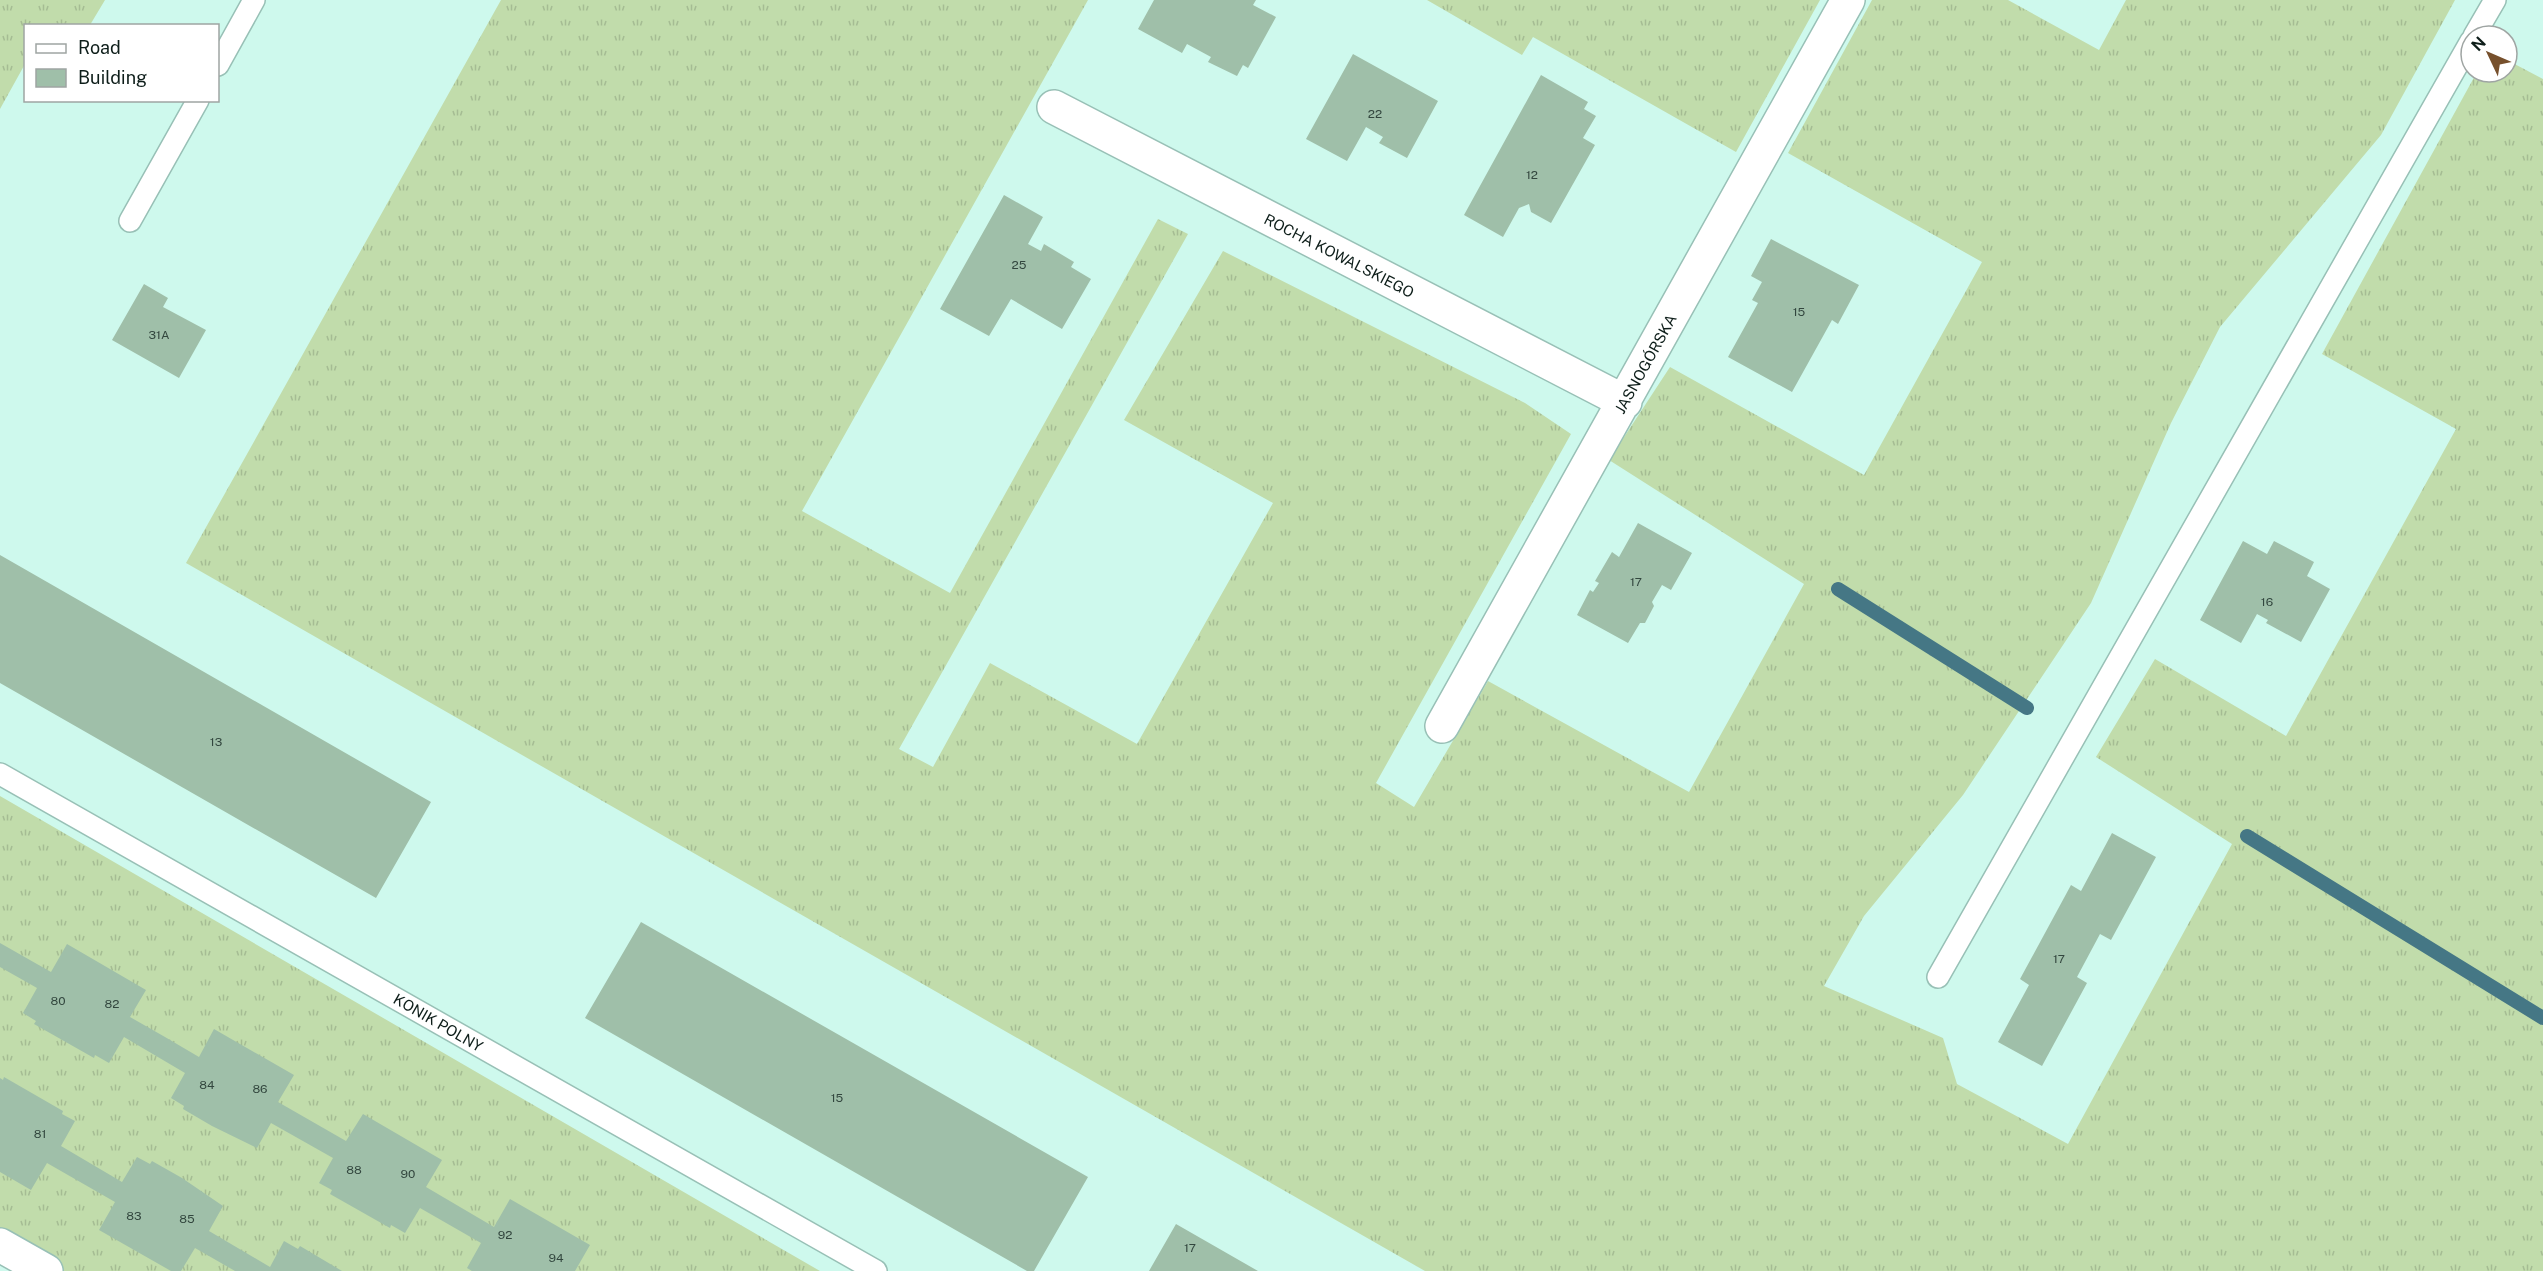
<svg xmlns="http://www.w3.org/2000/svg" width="2543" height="1271" font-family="'Public Sans',sans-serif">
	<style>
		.grass { fill: url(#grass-tufts) }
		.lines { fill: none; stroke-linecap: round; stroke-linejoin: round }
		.stream { stroke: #457785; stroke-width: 14 }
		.building { fill: #9fbfa9 }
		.service-casing { stroke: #98c0b6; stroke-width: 24 }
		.minor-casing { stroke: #98c0b6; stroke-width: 36 }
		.service { stroke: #fff; stroke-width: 21 }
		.minor { stroke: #fff; stroke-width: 33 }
		.labels { text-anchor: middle; stroke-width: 6; stroke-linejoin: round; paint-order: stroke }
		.number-label { font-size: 12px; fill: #32463e }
		.street-label { font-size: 15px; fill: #0e1e1a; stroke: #fff }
	</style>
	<defs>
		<pattern id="grass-tufts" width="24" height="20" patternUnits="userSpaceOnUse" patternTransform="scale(1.5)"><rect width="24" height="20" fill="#c1dcab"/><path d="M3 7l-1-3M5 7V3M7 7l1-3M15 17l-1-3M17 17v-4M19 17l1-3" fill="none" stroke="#a5bc93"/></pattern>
	</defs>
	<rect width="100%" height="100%" fill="#cef9ed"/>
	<path class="grass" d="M0,0H105L90,25L26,26L25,64L0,109Z
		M501,0H1088L802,511L950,593L1158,219L1188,234L899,749L933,767L990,663L1137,744L1273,503L1124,420L1223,251L1525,403L1571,434L1376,783L1414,807L1488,681L1689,792L1804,584L1609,460L1670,367L1864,475L1982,262L1788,153L1872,0H2008L2099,50L2126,0H2455L2381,135L2220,327L2171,423L2091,603L1963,795L1864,916L1824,986L1943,1038L1957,1084L2068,1144L2232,844L2096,757L2155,659L2286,736L2456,429L2322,354L2477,72H2507V60L2543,79V1271H1425L186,563Z
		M1427,0H1820L1736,152L1533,37L1522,55Z
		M0,796L820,1271H24L0,1258Z"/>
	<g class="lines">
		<path class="stream" d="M1838,589L2027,708
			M2247,836L2543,1018"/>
	</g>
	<path class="building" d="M1154,0H1256L1253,5L1276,17L1248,68L1243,65L1237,76L1208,62L1211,57L1187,44L1182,53L1138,29Z
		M1353,54L1438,101L1407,158L1379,143L1383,137L1366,127L1347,161L1306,139Z
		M1541,75L1588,102L1584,109L1596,116L1583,138L1595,145L1551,223L1531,212L1529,204L1519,208L1503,237L1464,215Z
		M1004,195L1043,217L1028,244L1041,251L1044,244L1074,262L1071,267L1091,279L1062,329L1011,299L989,336L940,309Z
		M1771,239L1859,285L1838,324L1832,320L1792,392L1728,357L1758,303L1752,300L1762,282L1751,276Z
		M144,284L168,298L163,307L206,330L179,378L112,340Z
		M1638,523L1692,553L1671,590L1662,585L1652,602L1654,606L1645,623H1640L1628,643L1577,615L1590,590L1593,592L1599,583L1595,581L1612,552L1619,557Z
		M2243,541L2267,554L2274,541L2314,562L2307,576L2330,589L2301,642L2266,623L2268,620L2257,614L2241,643L2200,620Z
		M0,555L431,802L376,898L0,683Z
		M2112,833L2156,857L2111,940L2100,934L2077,977L2087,983L2042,1066L1998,1042L2029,985L2020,979L2071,885L2081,891Z
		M641,922L1088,1177L1034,1271H1027L585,1018Z
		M0,943L51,972L67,944L146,990L130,1017L165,1037L199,1057L214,1029L294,1075L278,1102L346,1141L363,1114L442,1160L426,1187L494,1227L510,1199L590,1245L575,1271H472L467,1268L481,1243L420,1208L405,1233L391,1225L390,1228L330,1194L332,1190L319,1183L333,1158L271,1123L257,1148L212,1126L183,1109L184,1106L171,1098L185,1073L124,1037L109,1063L95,1055L94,1058L34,1024L36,1021L23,1013L37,988L0,967Z
		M4,1077L63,1111L62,1114L75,1121L61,1146L122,1182L137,1157L150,1164L152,1161L182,1178L223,1206L209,1231L270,1267L284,1241L298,1249L300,1246L342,1271H235L195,1248L181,1271H171L99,1230L115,1202L47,1163L31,1190L0,1172V1078L3,1080Z
		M1176,1224L1258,1271H1149Z"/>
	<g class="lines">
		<g class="service-casing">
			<path id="service" d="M2474,36L2495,0
				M218,65L254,0
				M130,221L198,100
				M0,774L876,1271
				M1938,977L2471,41"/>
		</g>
		<g class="minor-casing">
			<path id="minor" d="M1054,107L1625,402
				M1442,726L1848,0
				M0,1245L46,1271"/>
		</g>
		<use href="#service" class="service"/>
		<use href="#minor" class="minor"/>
	</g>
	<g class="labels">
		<g class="number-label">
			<text x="1375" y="118">22</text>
			<text x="1532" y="179">12</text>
			<text x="1019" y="269">25</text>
			<text x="1799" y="316">15</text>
			<text x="159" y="339">31A</text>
			<text x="1636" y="586">17</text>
			<text x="2267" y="606">16</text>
			<text x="216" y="746">13</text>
			<text x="2059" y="963">17</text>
			<text x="58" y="1005">80</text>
			<text x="112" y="1008">82</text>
			<text x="207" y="1089">84</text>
			<text x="260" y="1093">86</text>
			<text x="837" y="1102">15</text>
			<text x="40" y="1138">81</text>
			<text x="354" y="1174">88</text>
			<text x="408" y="1178">90</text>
			<text x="134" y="1220">83</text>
			<text x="187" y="1223">85</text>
			<text x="505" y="1239">92</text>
			<text x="1190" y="1252">17</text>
			<text x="556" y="1262">94</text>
		</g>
		<g class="street-label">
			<text transform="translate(1339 256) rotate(27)" y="5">ROCHA KOWALSKIEGO</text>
			<text transform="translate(1646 364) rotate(-61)" y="5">JASNOGÓRSKA</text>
			<text transform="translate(438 1023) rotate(30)" y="5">KONIK POLNY</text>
		</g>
	</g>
	<rect x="24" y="24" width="195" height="78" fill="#ffffff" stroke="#9fa5a3" stroke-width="1.5"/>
	<rect x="36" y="44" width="30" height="9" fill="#ffffff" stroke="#9fa5a3" stroke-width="1.5"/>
	<text x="78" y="54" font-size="18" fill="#0e1e1a">Road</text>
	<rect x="36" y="69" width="30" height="18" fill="#9fbfa9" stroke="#9fa5a3" stroke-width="1.5"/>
	<text x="78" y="84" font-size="18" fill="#0e1e1a">Building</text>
	<g transform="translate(2489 54) rotate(314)"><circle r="28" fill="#ffffff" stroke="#9fa5a3" stroke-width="1.5"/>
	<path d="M0-4.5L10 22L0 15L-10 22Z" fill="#76502c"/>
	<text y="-9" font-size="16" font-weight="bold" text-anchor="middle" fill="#0e1e1a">N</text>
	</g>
</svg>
